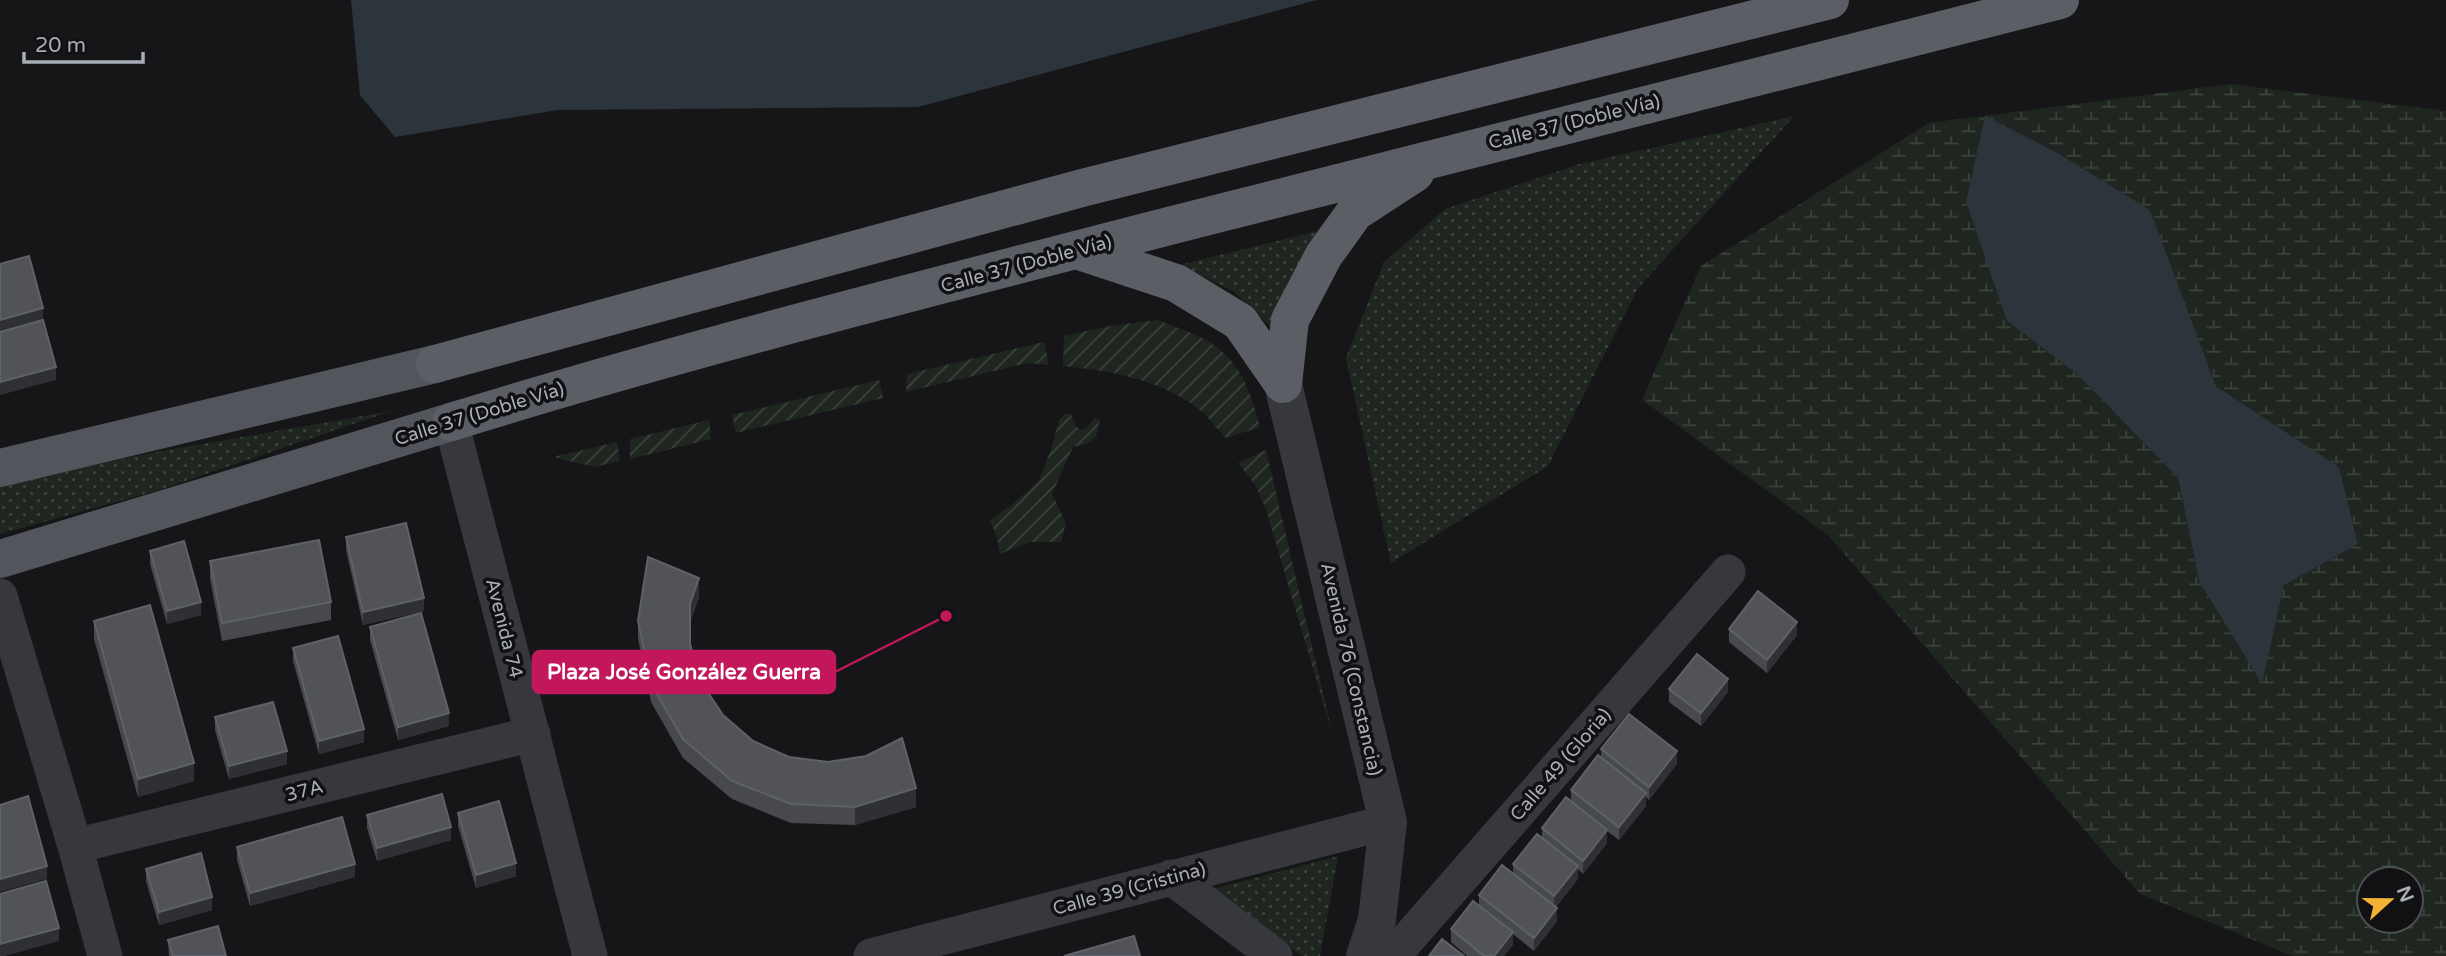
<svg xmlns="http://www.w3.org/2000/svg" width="2446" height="956" font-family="'Varela Round',sans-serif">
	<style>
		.grass { fill: url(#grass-dots) }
		.wetland { fill: url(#wetland-marsh); fill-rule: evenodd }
		.garden { fill: url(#garden-furrows) }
		.water { fill: #2c353c }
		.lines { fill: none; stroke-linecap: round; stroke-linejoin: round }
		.minor { stroke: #37383d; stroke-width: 35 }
		.tertiary { stroke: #37383d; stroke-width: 38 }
		.primary { stroke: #53555c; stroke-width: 38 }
		.trunk { stroke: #5b5e65; stroke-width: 38 }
		.wall { fill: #47494d }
		.shaded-wall { fill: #2f3033 }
		.building { fill: #525359; stroke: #5f6168; stroke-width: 2 }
		.labels { text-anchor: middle; stroke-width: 7; stroke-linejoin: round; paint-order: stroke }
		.street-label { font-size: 19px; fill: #a8adb8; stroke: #111113 }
		.leader { fill: none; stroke: #c2185b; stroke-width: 2.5 }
		.callout-dot { fill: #c2185b; stroke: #111113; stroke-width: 2.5 }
		.callout { fill: #c2185b; stroke: #c2185b; stroke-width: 2.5 }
		.callout-label { font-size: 21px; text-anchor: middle; font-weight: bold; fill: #fff }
	</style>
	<defs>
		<pattern id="grass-dots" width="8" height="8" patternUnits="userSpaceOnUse" patternTransform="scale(1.75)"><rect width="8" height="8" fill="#1e261f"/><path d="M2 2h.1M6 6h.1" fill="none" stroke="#3c433d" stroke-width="1.8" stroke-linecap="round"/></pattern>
		<pattern id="wetland-marsh" width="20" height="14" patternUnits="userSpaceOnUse" patternTransform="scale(1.75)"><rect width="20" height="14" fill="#1e261f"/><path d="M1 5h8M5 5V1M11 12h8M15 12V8" fill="none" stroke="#3c433d"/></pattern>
		<pattern id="garden-furrows" width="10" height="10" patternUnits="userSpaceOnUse" patternTransform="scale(1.75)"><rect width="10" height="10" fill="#1e261f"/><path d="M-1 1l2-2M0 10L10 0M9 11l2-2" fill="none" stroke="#3c433d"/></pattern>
	</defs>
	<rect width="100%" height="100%" fill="#161618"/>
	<path class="grass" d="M1794,116L1638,288L1548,466L1391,563L1346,358L1384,262L1445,209L1580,164Z
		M1318,231L1274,330L1233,291L1179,265Z
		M391,411L156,491L0,534V486L145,454Z
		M1338,856L1320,956H1302L1213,889Z"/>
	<path class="wetland" d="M2230,84L2446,111V956H2293L2140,894L1828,535L1642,400L1701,266L1929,123ZM1985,117L2058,153L2150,210L2216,386L2339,467L2358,544L2284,585L2262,683L2199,581L2178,478L2078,375L2007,321ZM2369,879H2411V921H2369Z"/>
	<path class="garden" d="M1158,320C1176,328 1199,334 1215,346C1242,365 1252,396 1260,427L1226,438C1216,428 1207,415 1196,407C1156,378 1110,371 1063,366L1064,336L1110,326Z
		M1044,342L1049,365L1027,363L906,392L907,374Z
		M879,380L883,398L736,433L732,415Z
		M1066,413L1071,414L1076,426L1081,430L1087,428L1095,417L1100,419L1096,437L1086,444L1073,447L1052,494L1066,523L1061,542H1030L1000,554L997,538L990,520L1013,504L1039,480L1051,449L1059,420Z
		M709,420L711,439L630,459V439Z
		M617,442L620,461L595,467L553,457Z
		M1266,450L1333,736L1266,510L1256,486L1238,463Z"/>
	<path class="water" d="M351,0H1317L918,107L557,110L395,137L360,95Z
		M1985,116L2058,153L2150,210L2216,386L2339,467L2358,544L2284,585L2262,684L2199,581L2178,478L2078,375L2007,321L1966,202Z"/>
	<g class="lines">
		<path class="minor" d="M451,422L590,956
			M0,596L75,846L105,956
			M75,846L533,734
			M1171,877L1275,956
			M871,956L1388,822
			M1393,956L1728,572"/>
		<path class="tertiary" d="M1283,384L1388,822L1377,920L1365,956"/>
		<path class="primary" d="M0,468L435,364
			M0,559L451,422"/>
		<path class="trunk" d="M1076,250L1176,283L1240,322L1283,384
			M435,364L1082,188L1830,0
			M1283,384L1290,320L1324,255L1355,212L1415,173
			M451,422C687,349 929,288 1169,226C1466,149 1763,73 2060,0"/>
	</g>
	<path class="wall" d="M346,537L424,611L363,625L346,550Z
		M150,551L201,615L167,624L150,564Z
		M210,561L331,602V620L222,641L210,579Z
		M699,597L690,623V645L701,682L723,715L753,741L789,757L916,807L855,825L791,823L732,799L683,758L651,702L638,639V621Z
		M94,621L194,781L138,797L94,639Z
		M370,627L449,726L398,740L370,640Z
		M1729,629L1797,635L1767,673L1729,642Z
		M293,648L364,742L319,754L293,661Z
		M1669,689L1728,692L1701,726L1669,702Z
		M215,717L287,764L229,779L215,730Z
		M1601,749L1677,764L1649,800L1646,797V806L1619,840L1607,831V843L1583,874L1578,869V879L1556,907L1557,921L1534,951L1513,934V945L1504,956H1467L1451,942V929L1479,906V895L1513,874V864L1542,838V828L1571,802V790L1601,757Z
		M458,813L516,876L476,888L458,826Z
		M367,815L451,840L377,861L367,828Z
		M237,847L355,877L250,906L237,860Z
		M146,869L212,910L159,925L146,881Z
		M168,940L226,956H169Z"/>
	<path class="shaded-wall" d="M43,308V321L0,333V320Z
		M56,367V380L0,395V382Z
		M699,578V597L690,623V604Z
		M424,598V611L363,625V612Z
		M201,602V615L167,624V611Z
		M1797,622V635L1767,673V660Z
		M1728,679V692L1701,726V713Z
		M449,713V726L398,740V727Z
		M364,729V742L319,754V741Z
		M287,751V764L229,779V766Z
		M1677,751V764L1649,800V787Z
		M194,763V781L138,797V779Z
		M916,788V807L855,825V807Z
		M1646,793V806L1619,840V827Z
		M451,827V840L377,861V848Z
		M1607,830V843L1583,874V861Z
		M516,863V876L476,888V875Z
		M355,864V877L250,906V893Z
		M47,866V879L0,892V879Z
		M1578,866V879L1554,909V896Z
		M212,897V910L159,925V912Z
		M1557,908V921L1534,951V938Z
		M59,928V941L5,956H0V944Z
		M1513,932V945L1504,956H1494Z"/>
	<path class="building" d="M29,256L43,308L0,320V264Z
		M43,320L56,367L0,382V332Z
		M406,523L424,598L363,612L346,537Z
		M319,540L331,602L222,623L210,561Z
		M184,541L201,602L167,611L150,551Z
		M648,557L699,578L690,604V644L701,682L723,715L753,741L789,757L828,762L866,756L902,738L916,788L855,807L791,804L732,781L683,739L651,684L638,621Z
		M1758,591L1797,622L1767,660L1729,629Z
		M150,605L194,763L138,779L94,621Z
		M421,613L449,713L398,727L370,627Z
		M338,636L364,729L319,741L293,648Z
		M1697,654L1728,679L1701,713L1669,689Z
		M273,702L287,751L229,766L215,717Z
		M1629,714L1677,751L1649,787L1601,749Z
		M1598,755L1646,793L1619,827L1571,790Z
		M442,794L451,827L377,848L367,815Z
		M28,796L47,866L0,879V805Z
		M1566,797L1607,830L1583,861L1542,828Z
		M499,801L516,863L476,875L458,813Z
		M342,817L355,864L250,893L237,847Z
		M1537,834L1578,866L1554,896L1513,864Z
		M201,853L212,897L159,912L146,869Z
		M1502,865L1557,908L1534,938L1479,895Z
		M46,881L59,928L0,944V894Z
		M1473,901L1513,932L1494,956H1484L1451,929Z
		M218,926L226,956H173L168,940Z
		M1134,936L1140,956H1064Z
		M1442,939L1464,956H1429Z"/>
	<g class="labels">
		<g class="street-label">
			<text transform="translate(1574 121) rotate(-14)" y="7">Calle 37 (Doble Vía)</text>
			<text transform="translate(1026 263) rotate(-15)" y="7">Calle 37 (Doble Vía)</text>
			<text transform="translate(479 413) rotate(-17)" y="7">Calle 37 (Doble Vía)</text>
			<text transform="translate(505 628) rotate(76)" y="7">Avenida 74</text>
			<text transform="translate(1352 669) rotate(77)" y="7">Avenida 76 (Constancia)</text>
			<text transform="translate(1560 764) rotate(-49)" y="7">Calle 49 (Gloria)</text>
			<text transform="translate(304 790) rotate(-14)" y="7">37A</text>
			<text transform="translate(1129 888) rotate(-15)" y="7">Calle 39 (Cristina)</text>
		</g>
	</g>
	<path class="leader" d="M946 616L835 672"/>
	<circle class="callout-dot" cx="946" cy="616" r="7"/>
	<rect class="callout" x="533" y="651" width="302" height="42" rx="7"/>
	<g class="callout-label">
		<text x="684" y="679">Plaza José González Guerra</text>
	</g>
	<g transform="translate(2390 900) rotate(69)"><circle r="33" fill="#111113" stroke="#4d4f55" stroke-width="2"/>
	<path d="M0-5L12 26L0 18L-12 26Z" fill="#f2b134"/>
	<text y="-10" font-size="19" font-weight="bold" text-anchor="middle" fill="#a8adb8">N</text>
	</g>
	<path d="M24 52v10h119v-10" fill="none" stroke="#a8adb8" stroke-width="3.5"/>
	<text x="35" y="52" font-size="21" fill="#a8adb8" stroke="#111113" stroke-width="5" paint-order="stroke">20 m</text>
</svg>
